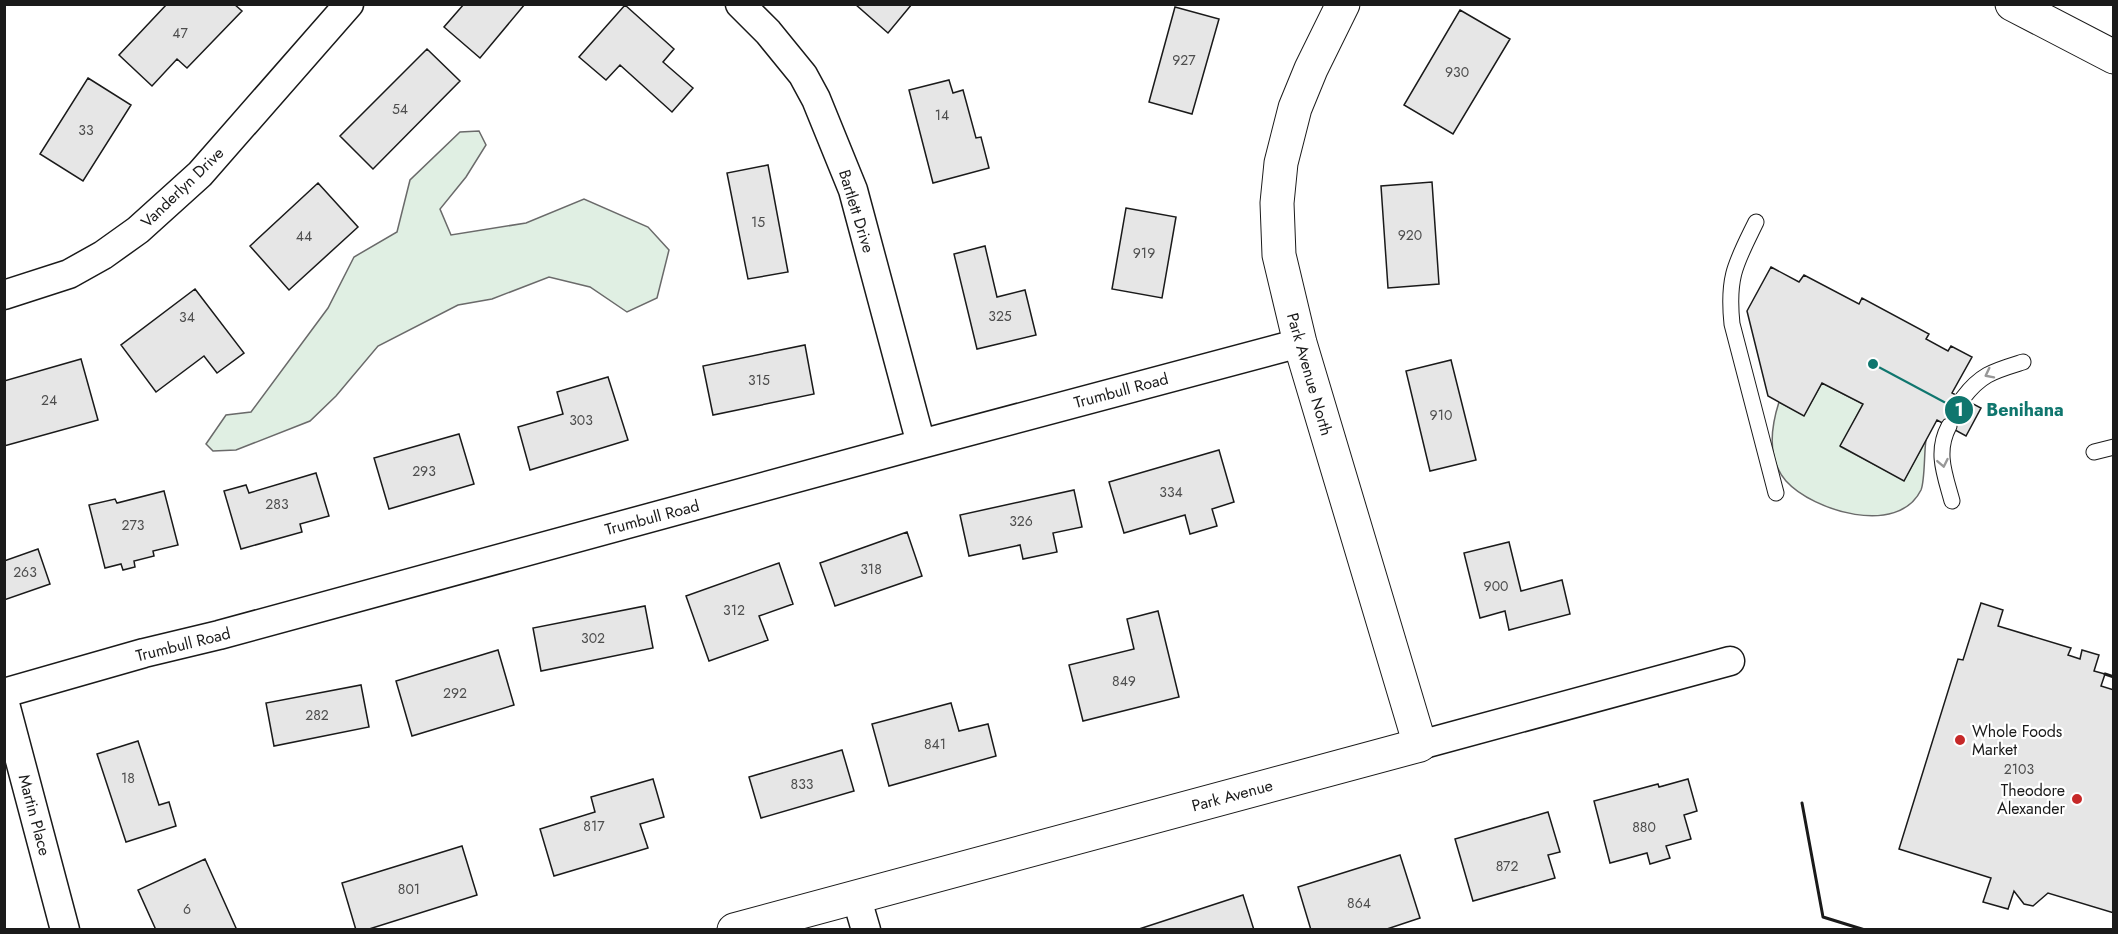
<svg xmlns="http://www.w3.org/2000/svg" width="2118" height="934" font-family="Jost,sans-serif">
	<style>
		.green { fill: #e0efe3; stroke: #6a6a6a; stroke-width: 1.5 }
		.building { fill: #e6e6e6; stroke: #1a1a1a; stroke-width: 1.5 }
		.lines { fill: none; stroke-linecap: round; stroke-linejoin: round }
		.service-casing { stroke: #1a1a1a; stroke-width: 17 }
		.minor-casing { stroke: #1a1a1a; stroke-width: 31 }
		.tertiary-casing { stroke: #1a1a1a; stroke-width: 35 }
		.primary-casing { stroke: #1a1a1a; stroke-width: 35 }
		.service { stroke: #fff; stroke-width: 15 }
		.minor { stroke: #fff; stroke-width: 28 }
		.tertiary { stroke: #fff; stroke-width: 33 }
		.primary { stroke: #fff; stroke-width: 33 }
		.wall { stroke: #1a1a1a; stroke-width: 3 }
		.oneway { stroke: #989898 }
		.poi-dot { fill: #c62828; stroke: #fff; stroke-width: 2 }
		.labels { text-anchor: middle; stroke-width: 4.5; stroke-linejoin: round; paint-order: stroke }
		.number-label { font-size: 14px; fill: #4d4d4d }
		.street-label { font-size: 16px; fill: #1a1a1a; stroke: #fff }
		.poi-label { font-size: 16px; fill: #1a1a1a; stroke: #fff; text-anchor: start }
		.leader { fill: none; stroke: #0f766e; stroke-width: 2 }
		.callout-dot { fill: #0f766e; stroke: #fff; stroke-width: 2 }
		.mark-label { font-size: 18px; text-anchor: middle; font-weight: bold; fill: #fff }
		.callout-label { font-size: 18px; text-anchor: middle; font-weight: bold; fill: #0f766e; stroke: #fff; stroke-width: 4.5; stroke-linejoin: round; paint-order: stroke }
	</style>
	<rect width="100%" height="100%" fill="#fff"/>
	<path class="green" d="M479,131L486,145L466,177L440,209L451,235L526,223L584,199L648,227L669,250L657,298L627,312L590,287L549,277L492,299L458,305L378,346L336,396L310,421L236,450L213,451L206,444L226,415L251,412L328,308L354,257L397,232L410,180L460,132Z
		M1822,383L1863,404L1841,447L1904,480L1926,440C1924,452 1925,481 1921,490C1898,537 1813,511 1786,481C1767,459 1771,427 1779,402L1804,415Z"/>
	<path class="building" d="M167,4H234L242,11L187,68L177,59L152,86L119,55Z
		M464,4H525L480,58L444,27Z
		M855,4H912L888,33Z
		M625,5L674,49L663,62L693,88L672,112L620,65L606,80L579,57Z
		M1175,7L1219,19L1192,114L1149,102Z
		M1460,10L1510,39L1453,134L1404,105Z
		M427,49L460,81L373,169L340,136Z
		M88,78L131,105L83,181L40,154Z
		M949,80L953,93L963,90L976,138L981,137L989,168L933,183L909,90Z
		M768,165L788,272L748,279L727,173Z
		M1432,182L1439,284L1388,288L1381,186Z
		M318,183L358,227L289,290L250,246Z
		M1126,208L1176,217L1162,298L1112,289Z
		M985,246L997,297L1025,290L1036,335L977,349L954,254Z
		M1771,267L1799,282L1804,275L1859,304L1862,298L1929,334L1926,339L1948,351L1951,346L1972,357L1952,393L1981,408L1966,436L1937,420L1904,481L1840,446L1863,404L1822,383L1804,416L1768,396L1747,311Z
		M195,289L244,353L217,373L204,356L156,392L121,345Z
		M805,345L814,394L713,415L703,366Z
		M81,359L98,420L4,446V381Z
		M1451,360L1476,460L1430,471L1406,371Z
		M608,377L628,440L530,470L518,427L563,414L557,392Z
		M459,434L474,484L389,509L374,458Z
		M1219,450L1234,502L1212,509L1217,526L1190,534L1185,515L1124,533L1109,482Z
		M316,473L329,516L300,524L302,532L241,549L224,491L246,485L249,493Z
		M1074,490L1082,527L1053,533L1057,552L1023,559L1020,545L969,556L960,515Z
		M164,491L178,545L153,551L154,556L134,561L135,567L123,570L121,564L105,568L89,505L115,499L117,503Z
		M907,532L922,576L835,606L820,563Z
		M1509,542L1521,591L1562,580L1570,614L1509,630L1505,611L1480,618L1464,553Z
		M38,549L50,584L4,600V561Z
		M779,563L793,604L759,616L768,640L709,661L686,596Z
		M1981,603L2003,610L1998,626L2071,648L2068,655L2080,659L2082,650L2099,655L2094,671L2105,674L2101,686L2114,690V913L2048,893L2033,906L2024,904L2014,891L2008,909L1983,902L1991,878L1899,849L1958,659L1963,660Z
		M645,606L653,648L541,671L533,628Z
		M1158,611L1179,697L1083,721L1069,665L1134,649L1127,619Z
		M498,650L514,705L412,736L396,681Z
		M361,685L369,727L274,746L266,703Z
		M951,703L959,731L988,724L996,756L889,786L872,724Z
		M138,741L159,805L169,802L176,826L126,842L97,754Z
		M842,750L854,791L761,818L749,777Z
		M653,779L664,817L640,824L648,848L554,876L540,829L595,812L591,797Z
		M1688,779L1697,811L1684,815L1691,839L1666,846L1670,858L1650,864L1647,853L1610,863L1594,801L1658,784L1659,787Z
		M1548,812L1560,852L1548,855L1555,878L1473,901L1455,839Z
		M462,846L477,895L366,930H356L342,883Z
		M1400,855L1420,918L1384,930H1311L1298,887Z
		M205,859L236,928L233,930H156L138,890Z
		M1243,895L1254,930H1136Z"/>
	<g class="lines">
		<g class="service-casing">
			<path id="service" d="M1756,222C1736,263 1727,276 1732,324L1776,493
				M1963,398C1981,374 1994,371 2023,362
				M1949,426C1935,452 1945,475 1952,501
				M2094,452L2114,447"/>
		</g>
		<g class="minor-casing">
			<path id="minor" d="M740,4L768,32L803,75L816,99L853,190L921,444
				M4,295L69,274L103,255L138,230L200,174L349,4
				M4,693L144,653L219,635L921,444L1300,343
				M4,700L65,930
				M1420,745L1730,661
				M856,896L866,930"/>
		</g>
		<g class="tertiary-casing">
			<path id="tertiary" d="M734,930L1420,745L1300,343L1279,255L1277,203L1281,163L1295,108L1311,69L1343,4"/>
		</g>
		<g class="primary-casing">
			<path id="primary" d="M2012,4L2114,57"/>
		</g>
		<use href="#service" class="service"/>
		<use href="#minor" class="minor"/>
		<use href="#tertiary" class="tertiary"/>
		<use href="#primary" class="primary"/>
		<path class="wall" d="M2105,674L2114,677
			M1802,803L1823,917L1865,930"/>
	</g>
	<defs><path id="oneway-chevron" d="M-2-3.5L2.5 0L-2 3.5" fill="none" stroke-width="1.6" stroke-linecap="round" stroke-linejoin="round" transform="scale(1.5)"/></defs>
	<g class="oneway">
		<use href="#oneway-chevron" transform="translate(1989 374) rotate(153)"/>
		<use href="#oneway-chevron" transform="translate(1943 463) rotate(79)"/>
	</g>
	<g class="poi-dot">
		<circle cx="1960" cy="740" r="6"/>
		<circle cx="2077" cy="799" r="6"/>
	</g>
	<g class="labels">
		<g class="number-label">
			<text x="180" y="38">47</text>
			<text x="1184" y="65">927</text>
			<text x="1457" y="77">930</text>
			<text x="400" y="114">54</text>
			<text x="942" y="120">14</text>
			<text x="86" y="135">33</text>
			<text x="758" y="227">15</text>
			<text x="1410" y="240">920</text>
			<text x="304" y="241">44</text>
			<text x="1144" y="258">919</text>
			<text x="1000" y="321">325</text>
			<text x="187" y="322">34</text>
			<text x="759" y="385">315</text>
			<text x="49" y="405">24</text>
			<text x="1441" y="420">910</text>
			<text x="581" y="425">303</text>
			<text x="424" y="476">293</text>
			<text x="1171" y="497">334</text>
			<text x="277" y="509">283</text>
			<text x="1021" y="526">326</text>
			<text x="133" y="530">273</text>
			<text x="871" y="574">318</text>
			<text x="25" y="577">263</text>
			<text x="1496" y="591">900</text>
			<text x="734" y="615">312</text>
			<text x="593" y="643">302</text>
			<text x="1124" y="686">849</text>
			<text x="455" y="698">292</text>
			<text x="317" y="720">282</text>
			<text x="935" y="749">841</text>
			<text x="2019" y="774">2103</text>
			<text x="128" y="783">18</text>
			<text x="802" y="789">833</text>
			<text x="594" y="831">817</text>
			<text x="1644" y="832">880</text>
			<text x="1507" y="871">872</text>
			<text x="409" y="894">801</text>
			<text x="1359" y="908">864</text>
			<text x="187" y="914">6</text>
		</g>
		<g class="street-label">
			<text transform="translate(182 187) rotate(-44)" y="6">Vanderlyn Drive</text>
			<text transform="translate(857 211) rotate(73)" y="6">Bartlett Drive</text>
			<text transform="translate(1310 374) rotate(74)" y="6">Park Avenue North</text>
			<text transform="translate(1121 390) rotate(-15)" y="6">Trumbull Road</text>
			<text transform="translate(652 517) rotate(-15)" y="6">Trumbull Road</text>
			<text transform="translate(183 644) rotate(-14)" y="6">Trumbull Road</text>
			<text transform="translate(1232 795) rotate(-15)" y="6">Park Avenue</text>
			<text transform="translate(35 815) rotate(75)" y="6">Martin Place</text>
		</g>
		<g class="poi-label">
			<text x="1972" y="737">Whole Foods<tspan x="1972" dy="18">Market</tspan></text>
			<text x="2065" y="796" text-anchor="end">Theodore<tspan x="2065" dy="18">Alexander</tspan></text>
		</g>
	</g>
	<path class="leader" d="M1873 364L1959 410"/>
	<g class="callout-dot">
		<circle cx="1873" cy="364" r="6"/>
		<circle cx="1959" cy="410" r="15"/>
	</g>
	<g class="mark-label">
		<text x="1959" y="416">1</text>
	</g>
	<g class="callout-label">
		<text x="2025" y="416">Benihana</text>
	</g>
	<rect width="2118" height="934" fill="none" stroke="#1a1a1a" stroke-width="12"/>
</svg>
